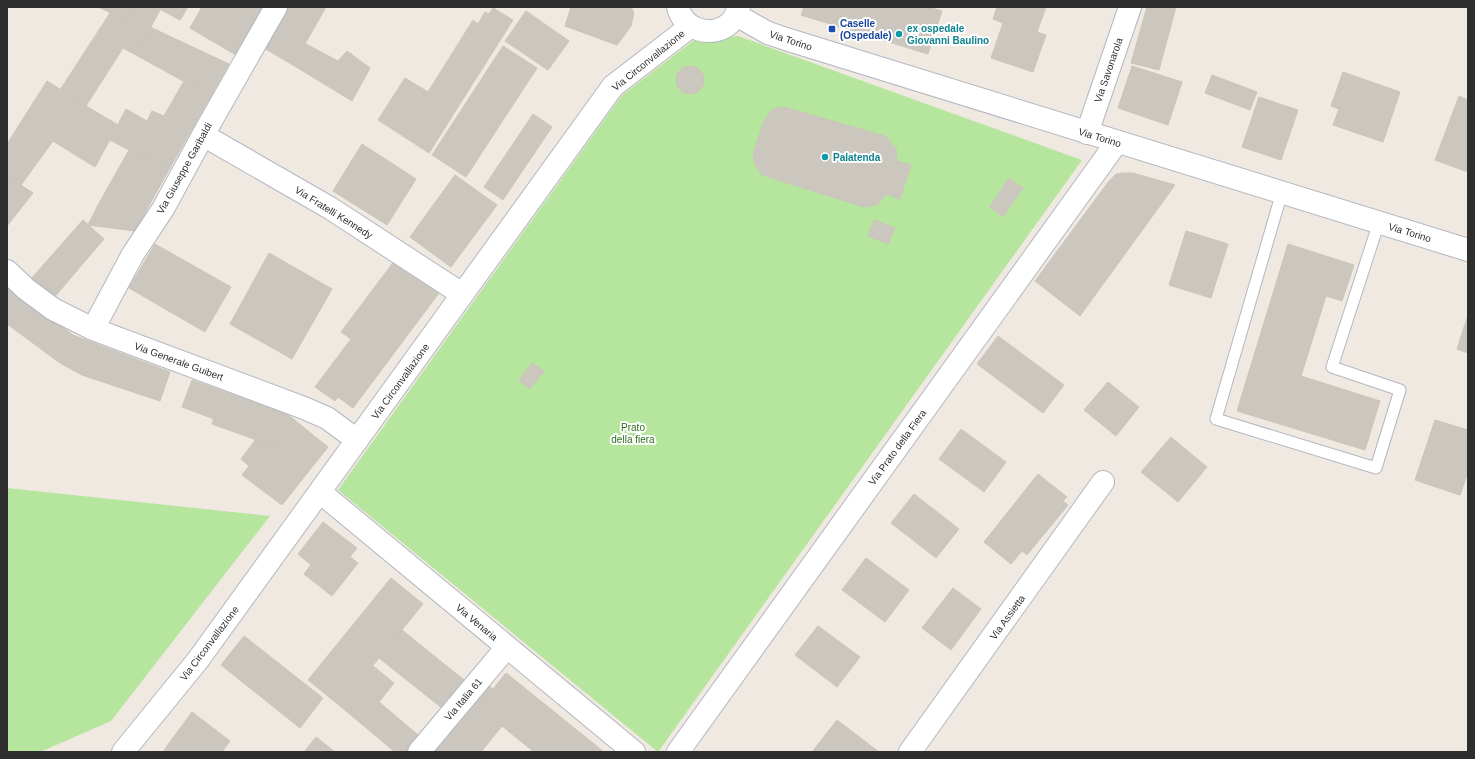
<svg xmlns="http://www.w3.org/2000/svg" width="1475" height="759" font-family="Helvetica,sans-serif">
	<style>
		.green { fill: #b6e59e }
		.building { fill: #cbc7bf; stroke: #cbc5ba }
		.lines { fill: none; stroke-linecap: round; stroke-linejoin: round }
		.lane-casing { stroke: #b4b7c1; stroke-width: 13 }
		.street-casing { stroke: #b4b7c1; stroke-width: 24 }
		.secondary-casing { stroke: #b4b7c1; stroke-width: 24 }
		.lane { stroke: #fff; stroke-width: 11 }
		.street { stroke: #fff; stroke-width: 22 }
		.secondary { stroke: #fff; stroke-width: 22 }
		.transit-dot { fill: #1a4fb4; stroke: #fff; stroke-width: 1.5 }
		.culture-dot { fill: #0f9aa8; stroke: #fff; stroke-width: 1.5 }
		.labels { text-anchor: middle; stroke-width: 4; stroke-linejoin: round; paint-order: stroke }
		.transit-label { font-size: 10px; font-weight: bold; fill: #164399; stroke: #fff; text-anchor: start }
		.culture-label { font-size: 10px; font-weight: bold; fill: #0d838f; stroke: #fff; text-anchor: start }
		.street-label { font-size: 10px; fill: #2e2e2e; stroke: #fff }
		.park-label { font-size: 10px; fill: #2c6e1b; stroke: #fff }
	</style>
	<rect width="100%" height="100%" fill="#efe9e1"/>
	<path class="green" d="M738,36L1082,160L658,752L338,490L622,95L693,41Z
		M7,488L270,516L111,721L40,752H7Z"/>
	<path class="building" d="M98,7H135L126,20Z
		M135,7H156L160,10L136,55L123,48L86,106L60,90L110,13L126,20Z
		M156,7H188L180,20Z
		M202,7H264L236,55L190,28Z
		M286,7H326L293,65L264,48Z
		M571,7H631L634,13L631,26L617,45L565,26Z
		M804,7H928L942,11L928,54L801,15Z
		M997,7H1046L1037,32L1046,35L1033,72L991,58L1003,23L993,19Z
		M1147,7H1176L1159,70L1131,63Z
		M493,8L513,20L429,153L378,120L405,78L428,92L473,20L478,24L485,12L489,14Z
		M526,11L569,41L548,70L505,41Z
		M150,27L214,57L194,87L136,55Z
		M306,44L338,61L347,51L370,68L352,101L293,65Z
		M503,46L537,68L466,177L432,155Z
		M214,57L229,64L171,166L129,150L110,140L126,109L147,121L152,111L164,116L184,81L194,87Z
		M1132,66L1182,82L1168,125L1118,108Z
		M676 80a14 14 0 1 1 28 0a14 14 0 1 1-28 0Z
		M1343,72L1400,92L1383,142L1333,125L1339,109L1331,106Z
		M1212,75L1257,92L1250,110L1205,93Z
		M47,81L86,106L118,125L95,167L53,141L21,185L7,180V144Z
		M1459,96L1468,100V172L1435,160Z
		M1259,97L1298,110L1281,160L1242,147Z
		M784,107L885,136L896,148L897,161L886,194L877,205L864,207L762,175L755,165L753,154L764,120L773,109Z
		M533,114L552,127L503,200L484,187Z
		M362,144L416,179L387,225L333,191Z
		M129,150L171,166L135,231L88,225L98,205Z
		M897,161L911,165L900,199L886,194Z
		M1123,173H1133L1175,185L1080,316L1035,281L1109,181L1116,174Z
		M455,175L497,205L451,267L410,237Z
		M1009,178L1023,188L1003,217L990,207Z
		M7,180L21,185L33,193L7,226Z
		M83,220L104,239L52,300L30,280Z
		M874,220L895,228L888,244L868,236Z
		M1186,231L1228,244L1211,298L1169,285Z
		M155,244L231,287L205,332L129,288Z
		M1288,244L1354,265L1342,301L1326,296L1301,376L1380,401L1365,450L1237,411Z
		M269,253L332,289L292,359L230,324Z
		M398,256L442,289L353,408L338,397L335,401L315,387L351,339L341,332Z
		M7,286L73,335L170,372L160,401L82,375L60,363L7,324Z
		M1468,315V353L1457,349Z
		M998,336L1064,385L1043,413L977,364Z
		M532,363L544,371L530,389L519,381Z
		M192,380L223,391L214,419L182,407Z
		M1108,382L1139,407L1116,436L1084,410Z
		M223,391L287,414L276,447L212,424Z
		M287,414L328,447L282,505L242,475L249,466L241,459L256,439L276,447Z
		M1435,420L1468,430V472L1460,495L1415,480Z
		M961,429L1006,462L984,492L939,459Z
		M1171,437L1207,467L1178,502L1141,472Z
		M1038,474L1067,497L1063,501L1068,505L1027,555L1022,551L1011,564L984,542Z
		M914,494L959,529L936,558L891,523Z
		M323,522L357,548L350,557L358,563L332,596L304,574L311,565L298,554Z
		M866,558L909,590L885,622L842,590Z
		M391,578L423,604L340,706L308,680Z
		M953,588L981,609L951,650L922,628Z
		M818,626L860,657L837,687L795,655Z
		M402,630L469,684L447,712L379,658Z
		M244,636L323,698L300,728L221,665Z
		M373,666L394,683L379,702L424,740L414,752H395L340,706Z
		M506,673L604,752H534L502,726L481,752H430L486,683L493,689Z
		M192,712L230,741L222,752H167L164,750Z
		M837,720L879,752H812Z
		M316,737L335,752H304Z"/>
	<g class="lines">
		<g class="lane-casing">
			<path id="lane" d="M1282,192L1216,419L1376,468L1400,390L1332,367L1379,222"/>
		</g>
		<g class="street-casing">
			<path id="street" d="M1087,133L1130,7
				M203,135L330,208L462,294
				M7,271L26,289L53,309L93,329L304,408L327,418L357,440
				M93,329L133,254L163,209L207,128L276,7
				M419,752L507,647
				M678,752L1117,142
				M910,752L1103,482"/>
		</g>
		<g class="secondary-casing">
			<path id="secondary" d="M678,7C683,30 712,39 730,23C735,18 737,13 739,7
				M736,15L768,33L789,40L1468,250
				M320,492L634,752
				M123,752L198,660L613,86L691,26"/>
		</g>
		<use href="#lane" class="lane"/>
		<use href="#street" class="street"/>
		<use href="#secondary" class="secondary"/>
	</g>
	<rect class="transit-dot" x="828" y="25" width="8" height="8" rx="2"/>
	<g class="culture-dot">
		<circle cx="899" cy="34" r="4"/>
		<circle cx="825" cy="157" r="4"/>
	</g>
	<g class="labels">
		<g class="transit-label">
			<text x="840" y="27">Caselle<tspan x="840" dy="12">(Ospedale)</tspan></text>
		</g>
		<g class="culture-label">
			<text x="907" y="32">ex ospedale<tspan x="907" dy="12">Giovanni Baulino</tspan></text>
			<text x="833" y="161">Palatenda</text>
		</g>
		<g class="street-label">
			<text transform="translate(791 40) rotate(18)" y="4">Via Torino</text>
			<text transform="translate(648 60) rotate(-39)" y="4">Via Circonvallazione</text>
			<text transform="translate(1108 70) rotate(-71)" y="4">Via Savonarola</text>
			<text transform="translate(1100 137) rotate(17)" y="4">Via Torino</text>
			<text transform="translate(184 168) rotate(-61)" y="4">Via Giuseppe Garibaldi</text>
			<text transform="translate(334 212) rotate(32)" y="4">Via Fratelli Kennedy</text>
			<text transform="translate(1410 232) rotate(17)" y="4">Via Torino</text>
			<text transform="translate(179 361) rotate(20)" y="4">Via Generale Guibert</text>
			<text transform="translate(400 381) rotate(-54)" y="4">Via Circonvallazione</text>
			<text transform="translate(897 447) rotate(-54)" y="4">Via Prato della Fiera</text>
			<text transform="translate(1007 617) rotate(-54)" y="4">Via Assietta</text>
			<text transform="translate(477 622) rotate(40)" y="4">Via Venaria</text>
			<text transform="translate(209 643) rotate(-53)" y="4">Via Circonvallazione</text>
			<text transform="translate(463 699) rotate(-50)" y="4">Via Italia 61</text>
		</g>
		<g class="park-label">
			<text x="633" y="431">Prato<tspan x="633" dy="12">della fiera</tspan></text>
		</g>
	</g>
	<rect width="1475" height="759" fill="none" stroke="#2e2e2e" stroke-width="16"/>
</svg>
